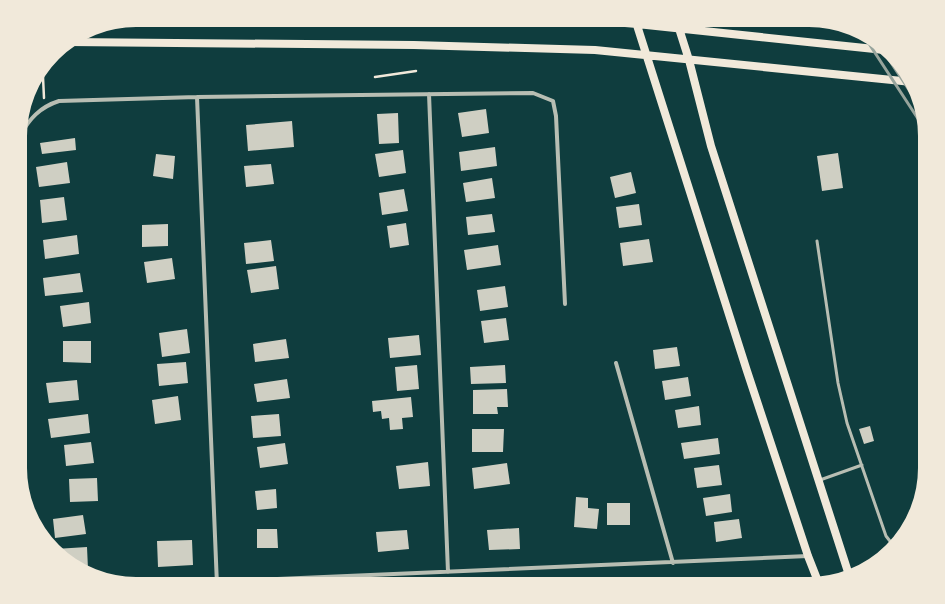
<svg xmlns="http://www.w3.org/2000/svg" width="945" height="604" font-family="'Asap Condensed',sans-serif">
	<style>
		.building { fill: #cfcfc3 }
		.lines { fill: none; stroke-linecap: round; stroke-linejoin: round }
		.path { stroke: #f1e9da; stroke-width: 2.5 }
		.service { stroke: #b8beb3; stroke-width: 3 }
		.minor { stroke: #b8beb3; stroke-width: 4 }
		.secondary { stroke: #f1e9da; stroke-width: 8 }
		.rail { stroke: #97a49c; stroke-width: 3 }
		.rim { fill: none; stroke: #f1e9da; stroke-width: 2 }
	</style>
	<rect width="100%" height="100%" fill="#0f3d3e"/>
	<path class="building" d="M486,109L489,133L462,137L458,113Z
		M398,113L399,143L379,144L377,114Z
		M292,121L294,147L248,151L246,125Z
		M75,138L76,150L42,154L40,143Z
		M495,147L497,166L461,171L459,152Z
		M403,150L406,173L379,177L375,154Z
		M838,153L843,188L822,191L817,156Z
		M156,154L175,156L173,179L153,176Z
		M67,162L70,183L39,187L36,167Z
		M271,164L274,184L246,187L244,166Z
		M631,172L636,193L615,198L610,177Z
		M492,178L495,198L466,202L463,183Z
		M404,189L408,211L382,215L379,193Z
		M64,197L67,220L42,223L40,200Z
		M639,204L642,225L619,228L616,207Z
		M492,214L495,232L468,235L466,217Z
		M406,223L409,245L390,248L387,226Z
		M168,224V246L142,247V225Z
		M77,235L79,254L45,259L43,240Z
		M649,239L653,262L623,266L620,243Z
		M271,240L274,261L246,264L244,243Z
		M498,245L501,265L467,270L464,250Z
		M172,258L175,279L147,283L144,262Z
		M276,266L279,289L251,293L247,270Z
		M80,273L83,292L45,296L43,278Z
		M505,286L508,307L480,311L477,290Z
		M89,302L91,323L63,327L60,306Z
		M506,318L509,340L484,343L481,321Z
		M187,329L190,353L162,357L159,333Z
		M419,335L421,355L390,358L388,338Z
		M286,339L289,358L255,362L253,344Z
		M63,341H91V363L63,362Z
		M677,347L680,366L655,369L653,350Z
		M186,362L188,383L159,386L157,364Z
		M417,365L419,389L397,391L395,367Z
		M505,365L506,383L471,384L470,367Z
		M688,377L691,396L665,400L662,381Z
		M287,379L290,398L257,402L254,384Z
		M77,380L79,400L49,403L46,383Z
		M507,389L508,407H497L498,414H473V390Z
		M178,396L181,420L155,424L152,400Z
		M411,397L413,417L402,418L403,429L390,430L389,418L382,419L381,411L373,412L372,401Z
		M699,406L701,425L678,428L675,410Z
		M88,414L90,433L51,438L48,419Z
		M279,414L281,436L253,438L251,416Z
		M870,426L874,441L864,444L859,429Z
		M472,429H504L503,452H472Z
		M718,438L720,454L684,459L681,443Z
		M91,442L94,463L66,466L64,445Z
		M285,443L288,464L260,468L257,447Z
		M428,462L430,486L399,489L396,466Z
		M507,463L510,484L474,489L472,468Z
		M719,465L722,485L697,488L694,468Z
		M97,478L98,501L70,502L69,479Z
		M276,489L277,508L257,510L255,491Z
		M730,494L732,512L706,516L703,498Z
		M576,497L588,498V508L599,509L597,529L574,527Z
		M607,503H630V525H607Z
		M83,515L86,534L55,538L53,519Z
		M739,519L742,538L716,542L714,522Z
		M519,528L520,549L489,550L487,530Z
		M257,529H277L278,548H257Z
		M407,530L409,549L378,552L376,532Z
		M192,540L193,565L158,567L157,541Z
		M87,547L88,569H84L71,565L55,549Z"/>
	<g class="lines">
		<path class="path" d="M375,77L416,71
			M36,78L43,77L44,98"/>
		<path class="service" d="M817,241L838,383L847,423L886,536L893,545
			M820,480L862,465"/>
		<path class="minor" d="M429,94L448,572
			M197,97L217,585
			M20,136C29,119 40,107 59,101L197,97L533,93L553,101L556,116L565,304
			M616,363L673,563
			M20,386L24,493
			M140,585L808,556"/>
		<path class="secondary" d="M578,19L637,24L884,50
			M635,19L747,371L808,556L819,584
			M676,19L689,60L711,146L849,575
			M68,42L414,45L595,50L912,82"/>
		<path class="rail" d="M864,36L926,131
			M880,46L919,105"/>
	</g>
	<path d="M0 0H945V604H0ZM136 26H809A110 110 0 0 1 919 136V468A110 110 0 0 1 809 578H136A110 110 0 0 1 26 468V136A110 110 0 0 1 136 26Z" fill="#f1e9da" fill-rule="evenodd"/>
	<path class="rim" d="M136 26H809A110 110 0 0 1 919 136V468A110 110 0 0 1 809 578H136A110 110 0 0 1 26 468V136A110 110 0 0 1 136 26Z"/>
</svg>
